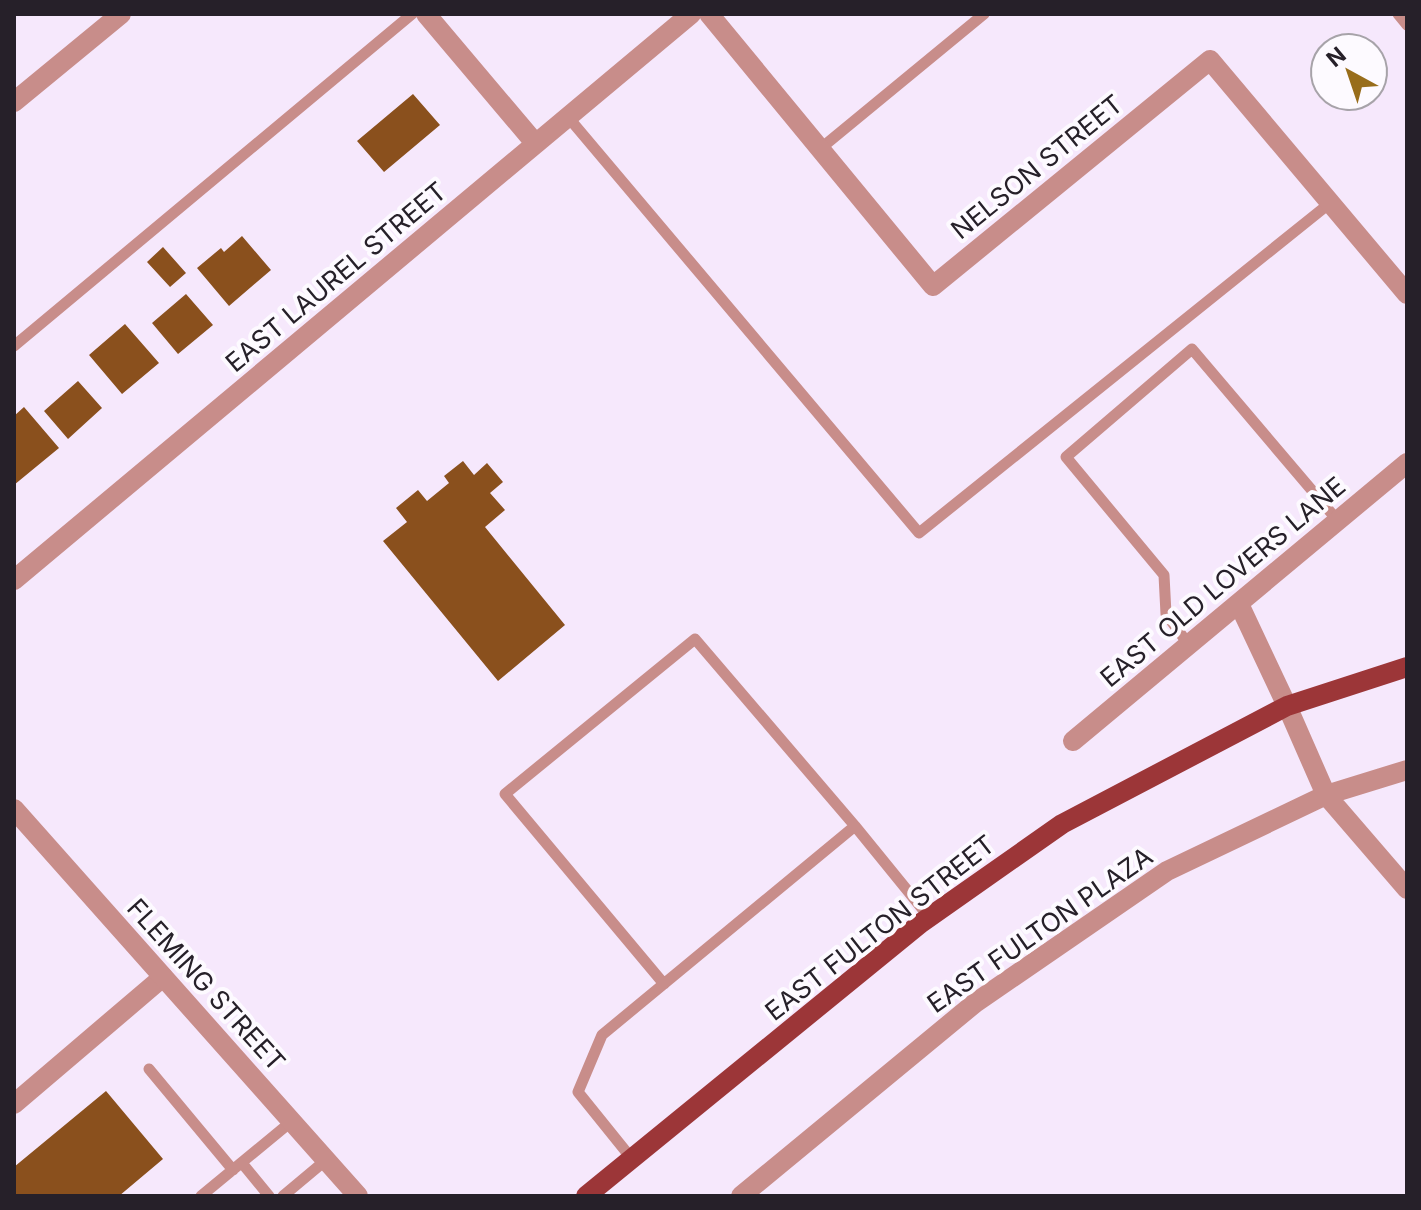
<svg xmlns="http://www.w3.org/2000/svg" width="1421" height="1210" font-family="Inter,sans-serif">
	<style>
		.building { fill: #8a501d }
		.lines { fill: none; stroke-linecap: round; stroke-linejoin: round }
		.service { stroke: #c88d8a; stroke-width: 11 }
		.minor { stroke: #c88d8a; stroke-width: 20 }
		.tertiary { stroke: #c88d8a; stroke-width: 20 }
		.primary { stroke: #9c3638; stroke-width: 20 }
		.labels { text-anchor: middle; stroke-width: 8; stroke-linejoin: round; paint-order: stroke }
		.street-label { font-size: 26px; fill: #262029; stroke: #fdfaff }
	</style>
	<rect width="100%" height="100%" fill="#f6e8fc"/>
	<path class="building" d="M413,94L440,125L384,172L357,141Z
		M242,236L271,270L229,306L197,268L221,248L224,252Z
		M163,247L186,273L170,287L147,262Z
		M186,294L213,325L178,354L152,323Z
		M125,324L159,363L122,394L89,355Z
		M78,381L102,408L68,439L44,411Z
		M24,407L59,448L14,485V416Z
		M463,461L474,475L487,463L503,482L490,493L505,510L485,527L565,625L498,681L383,541L407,522L396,508L418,490L427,501L449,483L444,476Z
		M106,1091L163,1159L119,1196H14V1167Z"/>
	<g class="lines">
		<path class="service" d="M1398,14L1407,25
			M568,117L919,533L1330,203
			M820,149L984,14
			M14,346L412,14
			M1189,645L1166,614L1164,575L1066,457L1192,349L1338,521
			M664,984L505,794L695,639L855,826
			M149,1069L233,1170
			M632,1159L578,1092L602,1035L855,826L929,917
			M242,1163L269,1196
			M201,1196L292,1121
			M283,1196L326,1160"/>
		<path class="minor" d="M426,14L535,143
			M709,14L933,286L1210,60L1407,294
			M14,102L121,14
			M14,580L691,14
			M1239,604L1287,706L1326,795L1407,889
			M1073,741L1407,463
			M14,1104L163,977
			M741,1196L975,1003L1167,871L1326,795L1407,770"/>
		<path class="tertiary" d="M14,809L358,1196"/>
		<path class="primary" d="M586,1196L921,923L1062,824L1287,706L1407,667"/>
	</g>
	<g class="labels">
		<g class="street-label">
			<text transform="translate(1037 167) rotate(-39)" y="9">NELSON STREET</text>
			<text transform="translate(336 277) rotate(-40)" y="9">EAST LAUREL STREET</text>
			<text transform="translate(1223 582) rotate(-40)" y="9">EAST OLD LOVERS LANE</text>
			<text transform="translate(880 928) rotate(-38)" y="9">EAST FULTON STREET</text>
			<text transform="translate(1040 930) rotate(-35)" y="9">EAST FULTON PLAZA</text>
			<text transform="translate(206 985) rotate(48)" y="9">FLEMING STREET</text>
		</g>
	</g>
	<rect width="1421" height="1210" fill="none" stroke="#262029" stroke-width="32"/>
	<g transform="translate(1349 72) rotate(320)"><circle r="38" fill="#fdfaff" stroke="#a7a3a9" stroke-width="2"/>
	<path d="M0-6L14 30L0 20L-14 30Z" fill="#986d1b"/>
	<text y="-12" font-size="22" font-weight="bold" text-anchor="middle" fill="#262029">N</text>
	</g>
</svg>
